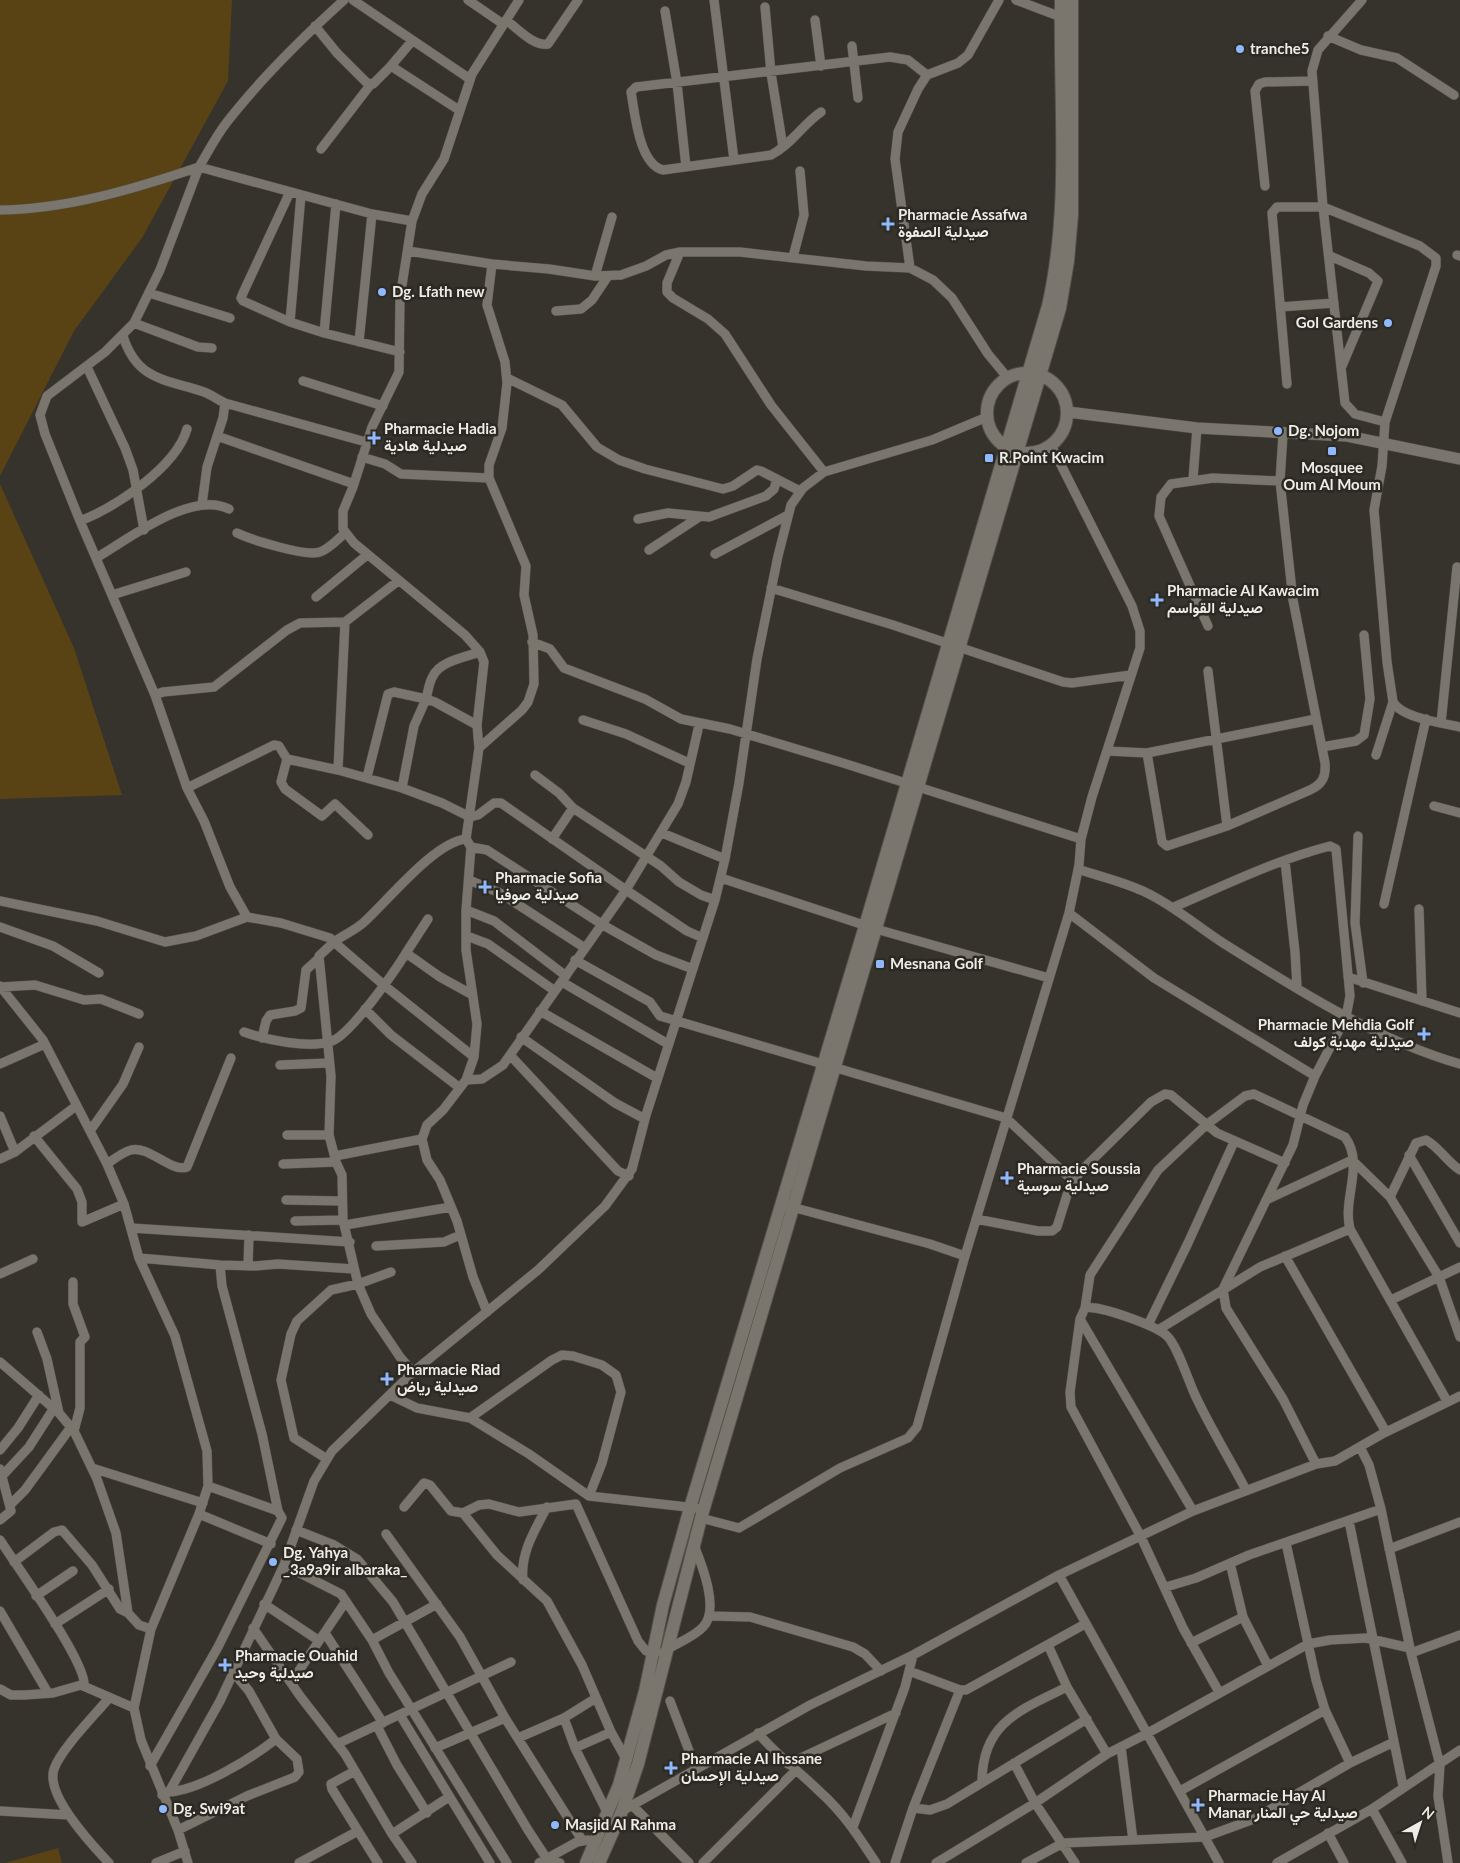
<svg xmlns="http://www.w3.org/2000/svg" width="1460" height="1863" font-family="Lato,Vazirmatn,sans-serif">
	<style>
		.green { fill: #594314 }
		.lines { fill: none; stroke-linecap: round; stroke-linejoin: round }
		.minor-casing { stroke: #53514b; stroke-width: 10 }
		.tertiary-casing { stroke: #53514b; stroke-width: 12 }
		.secondary-casing { stroke: #53514b; stroke-width: 14 }
		.minor { stroke: #7a766e; stroke-width: 9 }
		.tertiary { stroke: #7a766e; stroke-width: 11 }
		.secondary { stroke: #7a766e; stroke-width: 12 }
		.poi-dot { fill: #8fb8fd; stroke: #2c2822; stroke-width: 2 }
		.labels { text-anchor: middle; stroke-width: 5; stroke-linejoin: round; paint-order: stroke }
		.poi-label { font-size: 15px; font-weight: bold; fill: #eeece7; stroke: #2c2822; text-anchor: start }
	</style>
	<rect width="100%" height="100%" fill="#36322c"/>
	<path class="green" d="M0,0H232L228,81L142,238L74,331L0,476Z
		M0,484L74,648L122,795L0,799Z
		M58,1848L62,1863H5Z"/>
	<g class="lines">
		<g class="minor-casing">
			<path id="minor" d="M353,0L470,79
				M468,0L503,24
				M714,0L734,160
				M1016,0L1061,17
				M1362,0L1318,50L1312,71L1323,207L1345,403L1355,414L1385,422L1382,466L1374,510L1387,662L1393,702C1402,718 1442,723 1460,727
				M765,7L771,73L783,147
				M665,11L677,83L686,167
				M506,20C517,28 534,47 548,44L578,0
				M815,20L821,66
				M315,26L337,53L367,83L373,84L390,67L394,68L459,110
				M1328,36L1361,50L1397,58L1454,95
				M852,46L858,98
				M390,67L412,41
				M821,112C803,124 791,145 771,155L663,170C639,164 635,114 631,92L636,87L890,57L908,60L927,75
				M321,149L371,84
				M1265,186L1255,91L1259,84L1265,82L1313,81
				M290,192L243,293L241,298L243,301L290,322L324,333L400,352
				M0,210C68,209 134,189 199,167C208,152 216,136 227,122C262,77 302,38 344,0
				M412,221L372,214L199,167L160,270L134,323L105,352L47,396L40,415L45,434L80,521L155,695L187,788L204,821L230,887L247,917L281,923L330,938L334,942C343,935 354,931 363,923C387,902 434,842 466,839
				M408,251L492,264L549,269L595,276L621,275L646,266L666,255L680,252H740L866,266L910,268L933,280L952,298L988,354L1007,377
				M680,252L667,283V292L673,298L708,319L725,334L771,405L824,472
				M1457,255L1460,256
				M1330,256L1369,273L1378,281L1342,366
				M793,257L804,215L800,171
				M910,268L895,159L898,132L918,89L927,75L958,63L968,55L999,0
				M595,276L612,217
				M149,293L230,318
				M1280,307L1334,303
				M556,311L581,309L592,300L608,276
				M290,322L301,195
				M134,323L198,347L212,348
				M324,333L336,204
				M123,336C137,381 166,379 204,392C212,395 218,400 225,403L223,418L207,467L202,504
				M359,342L372,214
				M87,367L125,448L133,470L144,530
				M507,378L562,405L597,447L619,460L645,469L723,489L733,486L757,470L761,471L800,491
				M303,381L383,406
				M1287,384L1272,213L1277,207H1323L1420,246L1436,258V266L1385,422
				M225,403L366,442
				M217,436L354,484
				M362,457L385,464L401,474L489,478
				M1193,479L1197,428
				M638,519L668,513L709,517L766,496L774,489L777,479
				M80,521C116,507 176,467 187,429
				M237,533C252,540 306,557 320,552C329,549 338,539 345,533
				M649,550L699,517
				M715,554L788,515
				M96,558C129,539 191,490 229,509
				M398,581L345,622L338,770L402,788L414,726L426,699L435,702L477,725
				M771,588L893,625L1063,682L1072,683L1131,675
				M112,595L186,572
				M316,597L367,555
				M1208,626L1159,516L1161,497L1171,484L1213,478L1280,481
				M532,642L550,649L564,668L645,699L681,719L730,729L843,763L1081,839
				M1208,671L1227,826L1310,790C1323,784 1326,776 1325,763L1293,600L1280,481L1283,434
				M155,695L163,692L214,687L287,630L300,623L345,622
				M583,720L626,734L689,763
				M1441,723L1457,567
				M699,725L686,782L678,804L626,890L687,931L703,938
				M1322,747L1356,741L1364,735L1370,699L1364,635
				M479,748L522,710L528,702L534,684L533,635L524,595L526,566L489,478V465L502,428L507,383L505,362L487,305L492,264
				M1108,751L1147,753L1162,842L1167,846L1227,826
				M1147,753L1316,719
				M1376,755L1393,702
				M287,759L281,782L285,789L322,816L335,804L368,835
				M535,775L559,793L573,808L661,866L679,882L701,895L715,900
				M367,777L388,694L394,692L426,699C428,692 429,682 433,676C440,661 466,657 480,652
				M187,788L274,745L279,746L287,759L338,770
				M402,788L442,803L470,817L478,815L494,803H501L626,890L503,1065L482,1079L466,1080
				M1434,806L1460,813
				M662,833L725,859
				M1358,836L1355,923L1363,983
				M552,839L573,808
				M471,847L487,850L603,925L656,955L693,969
				M1285,861L1295,952L1297,987
				M1078,869C1101,877 1125,882 1147,893C1174,906 1197,926 1223,943C1298,990 1374,1039 1460,1064
				M721,878L876,929L1049,978
				M469,880L500,893L585,948
				M0,901L97,921L165,942L196,936L247,917
				M1384,904L1426,719
				M1174,907C1225,885 1276,860 1330,846L1336,849L1350,996L1346,1017L1315,1076L1303,1105L1293,1145L1223,1289L1226,1308L1283,1399L1316,1464
				M1419,909L1422,1001
				M466,910L494,921L566,976
				M1069,913L1154,978L1315,1076
				M0,927L53,946L99,973
				M467,936L488,944L555,991
				M406,953L428,919
				M575,960L650,1002L660,1016L1006,1118L1073,1181
				M1348,977L1460,1013
				M562,982L668,1044
				M0,986L43,1040L107,1164L124,1204L139,1258L175,1336L207,1451L208,1486L199,1514L151,1629L134,1708L141,1740L178,1830L188,1863
				M1,987L35,985L84,1000L101,999L139,1014
				M365,1009L391,1035L460,1088
				M540,1011L657,1078
				M244,1032C266,1040 310,1049 332,1041C351,1034 395,971 406,953L440,977L471,994
				M521,1037L615,1103L645,1119
				M262,1038L266,1021L270,1015L295,1011L301,1008L306,970L318,959
				M510,1055L618,1171L629,1176
				M0,1064L45,1044
				M280,1065L328,1063
				M0,1116L15,1152
				M90,1131L123,1084L139,1047
				M287,1135H329
				M34,1136L77,1189L82,1202V1222L124,1204
				M1409,1155L1460,1243
				M335,1156L422,1139
				M0,1159L15,1152L76,1106
				M107,1164C114,1159 123,1152 131,1150C148,1145 172,1173 187,1167L231,1058
				M283,1164L336,1162
				M1460,1170C1447,1162 1440,1148 1426,1140L1416,1143L1390,1197L1439,1277L1460,1337
				M286,1200L342,1201
				M1266,1200L1352,1160L1390,1197
				M788,1206L930,1244L965,1256
				M976,1219L1038,1231H1052L1057,1227L1067,1195L1079,1173L1151,1102L1165,1094L1171,1095L1217,1133L1285,1163
				M295,1221L343,1220
				M345,1225L451,1207
				M131,1228L350,1242
				M376,1246L444,1242L460,1235
				M1285,1256L1386,1432
				M139,1258L220,1265L255,1266L278,1264L354,1269
				M248,1266L249,1235
				M0,1274L33,1259
				M73,1282V1304L85,1337L80,1342V1408L74,1431
				M1391,1300L1460,1267
				M1085,1308L1090,1275L1158,1170L1206,1125L1245,1096L1254,1094L1345,1137C1365,1164 1342,1199 1350,1229L1447,1401
				M487,1312L473,1277L457,1221L440,1180L427,1160L422,1139L427,1125L443,1110L466,1080L474,1057L477,1024L466,950V910L471,847L466,839L479,748L477,725L484,662L480,652L465,635L354,543L343,529V511L353,487L372,427L399,372L400,298L412,221L422,194L444,159L472,74L519,0
				M1080,1319L1193,1511
				M1148,1325L1188,1243L1234,1142
				M1158,1330L1260,1267L1350,1229
				M37,1332L47,1359L59,1413
				M0,1362L59,1413L74,1431L97,1479L116,1533L128,1613L139,1625L151,1629
				M413,1372L400,1357L371,1314L358,1284L343,1220L342,1175L336,1162L329,1135L331,1076L319,956L334,942L385,986L474,1057
				M390,1395L417,1408L470,1418L529,1454L589,1496L696,1508
				M470,1418L552,1360L562,1355L573,1356L602,1365L616,1375L621,1392L602,1463L589,1496
				M1360,1447L1369,1465L1381,1509L1411,1653L1440,1765L1438,1796L1448,1863
				M0,1450L18,1428L39,1395
				M327,1459L294,1438L281,1380L291,1334L297,1321L331,1290L358,1284L391,1272
				M92,1468L203,1503
				M0,1469L11,1511L0,1520
				M3,1475L29,1447L54,1408
				M208,1486L278,1511
				M10,1505L25,1490L71,1427
				M404,1507L424,1483L430,1485L451,1511L463,1513L497,1555L547,1601L582,1665L611,1732L626,1759
				M463,1513L479,1505L489,1504L519,1512L576,1504L638,1641L646,1651L658,1652
				M199,1514L271,1544
				M701,1518L739,1528L840,1468L908,1438L917,1427L965,1256L1069,913L1079,865L1081,839L1092,797L1140,648V631L1132,606L1051,445
				M1349,1521L1403,1786
				M296,1530L334,1545L357,1559L393,1602L528,1830L547,1859L560,1863
				M386,1534L460,1637L505,1718L582,1840
				M0,1540C15,1564 88,1664 84,1686
				M1286,1543L1316,1680L1325,1710L1350,1763
				M1389,1549L1460,1522
				M14,1562L54,1532L62,1530L92,1565L120,1609L128,1613
				M1230,1563L1243,1617L1268,1666
				M284,1565L341,1594L372,1640L389,1673L507,1863
				M1059,1575L1219,1863
				M523,1580C520,1553 535,1530 547,1507
				M1166,1587L1196,1578L1249,1555L1381,1509
				M36,1596L73,1571
				M264,1604L318,1640
				M0,1611L48,1693
				M710,1616L750,1617L853,1647L865,1654L881,1671
				M55,1624L109,1589
				M253,1628L300,1696L345,1754L392,1834L412,1863
				M325,1633L383,1723
				M372,1640L437,1604
				M1191,1643L1243,1617
				M1048,1645L1067,1687L1107,1754
				M666,1650C677,1643 694,1637 703,1627C720,1610 702,1565 694,1545
				M1411,1653L1460,1635
				M909,1671L960,1690H966L1085,1624
				M292,1681L346,1601
				M0,1689L11,1695H25L53,1693L81,1685L134,1708
				M1219,1692L1183,1628L1141,1537L1071,1407L1070,1392L1080,1319L1085,1308C1097,1304 1157,1326 1167,1336C1177,1345 1188,1380 1195,1395C1210,1427 1229,1458 1246,1490
				M109,1698C94,1716 61,1749 54,1769C45,1795 92,1845 109,1863
				M670,1701L696,1769
				M400,1715L490,1863
				M564,1718L575,1748L607,1812
				M377,1726L397,1765L427,1813
				M758,1733C776,1755 799,1771 819,1791C843,1812 859,1837 876,1863
				M518,1738L564,1718L596,1698
				M337,1744L511,1662
				M1121,1747L1133,1840
				M435,1748L505,1718
				M575,1748L611,1732
				M1014,1763L1035,1803L1075,1863
				M788,1764L896,1713
				M150,1766L218,1647L282,1518L278,1511L262,1434L222,1286L220,1265
				M355,1771L331,1784L332,1789L378,1863
				M982,1782C982,1723 1020,1710 1067,1687
				M1180,1791L1325,1710
				M169,1792C200,1790 252,1758 276,1739
				M162,1795L169,1792L220,1701L284,1565L314,1481L332,1451L413,1372L538,1270L605,1206L632,1169L646,1115L715,900L725,859L739,783L757,659L778,556L791,505L803,488L824,472L932,440L987,417
				M633,1806L689,1863
				M913,1808L930,1810L947,1804L1087,1719
				M1372,1809L1402,1863
				M0,1811L69,1815
				M622,1811L810,1705L913,1655L1059,1575L1193,1511L1316,1464L1335,1461L1382,1434L1460,1396
				M853,1827L905,1687L913,1655
				M178,1830L247,1796L295,1777L299,1772L297,1759L276,1739L249,1691L233,1672
				M1328,1833L1344,1863
				M392,1834L449,1797
				M156,1863L185,1851
				M299,1863L358,1831
				M539,1863L577,1842L588,1840
				M703,1863L796,1770
				M895,1863L913,1808L960,1690
				M936,1863L1035,1803L1107,1754L1146,1734L1308,1644L1330,1640L1366,1638L1410,1648
				M1026,1863L1063,1843L1205,1837L1254,1819L1350,1763L1394,1742
				M1277,1863L1372,1809L1460,1750"/>
		</g>
		<g class="tertiary-casing">
			<path id="tertiary" d="M1068,412L1197,428L1347,436L1460,459"/>
		</g>
		<g class="secondary-casing">
			<path id="secondary" d="M987 413a40 40 0 1 1 80 0a40 40 0 1 1-80 0Z
				M586,1863L619,1785L645,1691L663,1605L690,1508L865,926L1048,306C1071,205 1059,103 1061,0
				M599,1863L622,1811L638,1764L701,1518L1060,308L1068,261L1072,215V0"/>
		</g>
		<use href="#minor" class="minor"/>
		<use href="#tertiary" class="tertiary"/>
		<use href="#secondary" class="secondary"/>
	</g>
	<g class="poi-dot">
		<circle cx="1240" cy="49" r="5"/>
		<path d="M885.5 216.5h5v5h5v5h-5v5h-5v-5h-5v-5h5z"/>
		<circle cx="382" cy="292" r="5"/>
		<circle cx="1388" cy="323" r="5"/>
		<circle cx="1278" cy="431" r="5"/>
		<path d="M371.5 430.5h5v5h5v5h-5v5h-5v-5h-5v-5h5z"/>
		<rect x="1327" y="446" width="10" height="10" rx="2.5"/>
		<rect x="984" y="453" width="10" height="10" rx="2.5"/>
		<path d="M1154.5 592.5h5v5h5v5h-5v5h-5v-5h-5v-5h5z"/>
		<path d="M482.5 879.5h5v5h5v5h-5v5h-5v-5h-5v-5h5z"/>
		<rect x="875" y="959" width="10" height="10" rx="2.5"/>
		<path d="M1421.5 1026.5h5v5h5v5h-5v5h-5v-5h-5v-5h5z"/>
		<path d="M1004.5 1170.5h5v5h5v5h-5v5h-5v-5h-5v-5h5z"/>
		<path d="M384.5 1371.5h5v5h5v5h-5v5h-5v-5h-5v-5h5z"/>
		<circle cx="273" cy="1562" r="5"/>
		<path d="M222.5 1657.5h5v5h5v5h-5v5h-5v-5h-5v-5h5z"/>
		<path d="M668.5 1760.5h5v5h5v5h-5v5h-5v-5h-5v-5h5z"/>
		<path d="M1195.5 1797.5h5v5h5v5h-5v5h-5v-5h-5v-5h5z"/>
		<circle cx="163" cy="1809" r="5"/>
		<circle cx="555" cy="1825" r="5"/>
	</g>
	<g class="labels">
		<g class="poi-label">
			<text x="1250" y="54">tranche5</text>
			<text x="898" y="220">Pharmacie Assafwa<tspan x="898" dy="17">صيدلية الصفوة</tspan></text>
			<text x="392" y="297">Dg. Lfath new</text>
			<text x="1378" y="328" text-anchor="end">Gol Gardens</text>
			<text x="384" y="434">Pharmacie Hadia<tspan x="384" dy="17">صيدلية هادية</tspan></text>
			<text x="1288" y="436">Dg. Nojom</text>
			<text x="999" y="463">R.Point Kwacim</text>
			<text x="1332" y="473" text-anchor="middle">Mosquee<tspan x="1332" dy="17">Oum Al Moum</tspan></text>
			<text x="1167" y="596">Pharmacie Al Kawacim<tspan x="1167" dy="17">صيدلية القواسم</tspan></text>
			<text x="495" y="883">Pharmacie Sofia<tspan x="495" dy="17">صيدلية صوفيا</tspan></text>
			<text x="890" y="969">Mesnana Golf</text>
			<text x="1414" y="1030" text-anchor="end">Pharmacie Mehdia Golf<tspan x="1414" dy="17">صيدلية مهدية كولف</tspan></text>
			<text x="1017" y="1174">Pharmacie Soussia<tspan x="1017" dy="17">صيدلية سوسية</tspan></text>
			<text x="397" y="1375">Pharmacie Riad<tspan x="397" dy="17">صيدلية رياض</tspan></text>
			<text x="283" y="1558">Dg. Yahya<tspan x="283" dy="17">_3a9a9ir albaraka_</tspan></text>
			<text x="235" y="1661">Pharmacie Ouahid<tspan x="235" dy="17">صيدلية وحيد</tspan></text>
			<text x="681" y="1764">Pharmacie Al Ihssane<tspan x="681" dy="17">صيدلية الإحسان</tspan></text>
			<text x="1208" y="1801">Pharmacie Hay Al<tspan x="1208" dy="17">Manar صيدلية حي المنار</tspan></text>
			<text x="173" y="1814">Dg. Swi9at</text>
			<text x="565" y="1830">Masjid Al Rahma</text>
		</g>
	</g>
	<g transform="translate(1420 1823) rotate(39)" stroke="#2c2822" stroke-width="4" paint-order="stroke">
	<path d="M0-4L9 19L0 12L-9 19Z" fill="#eeece7"/>
	<text y="-8" font-size="14" font-weight="bold" text-anchor="middle" fill="#eeece7">N</text>
	</g>
</svg>
